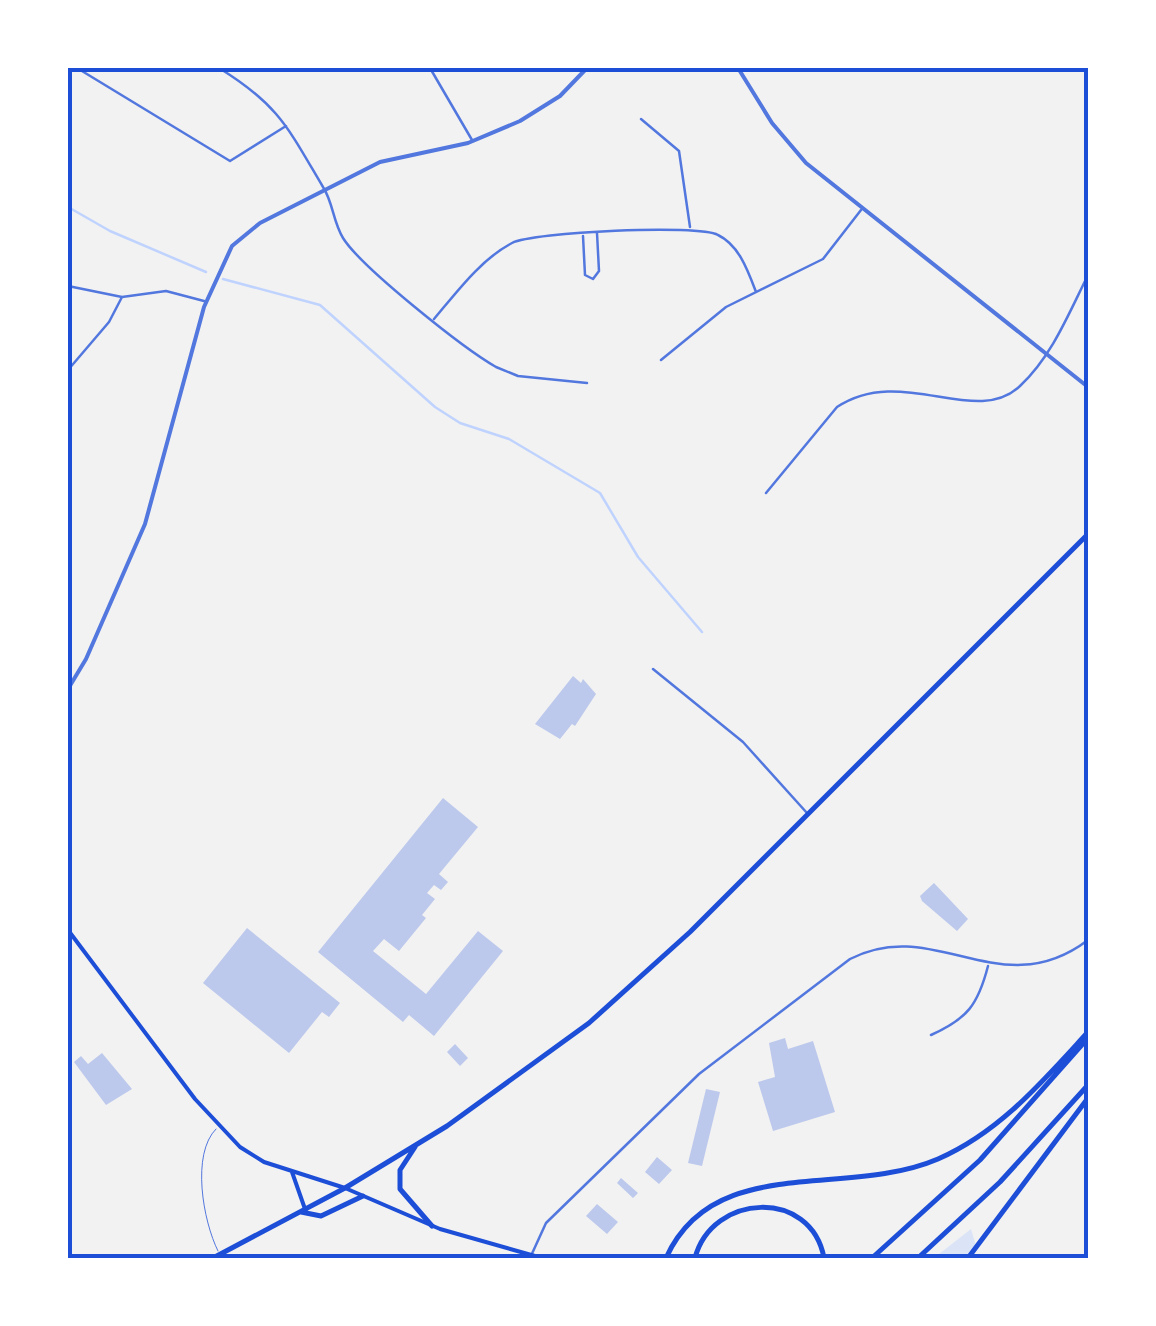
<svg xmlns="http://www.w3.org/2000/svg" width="1156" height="1326" font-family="'Fira Sans Condensed',sans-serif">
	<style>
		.green { fill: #dbe4f7 }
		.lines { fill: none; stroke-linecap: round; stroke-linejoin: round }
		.stream { stroke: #bfd3fe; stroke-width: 2.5 }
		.building { fill: #bdc9ec }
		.service { stroke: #5277de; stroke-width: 1 }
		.minor { stroke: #5277de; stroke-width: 2.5 }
		.tertiary { stroke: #5277de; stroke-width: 4 }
		.secondary { stroke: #1d4ed8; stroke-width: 4 }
		.primary { stroke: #1d4ed8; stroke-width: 5 }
		.motorway { stroke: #1d4ed8; stroke-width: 5 }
		.neatline { fill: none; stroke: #1d4ed8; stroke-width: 4 }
	</style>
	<rect width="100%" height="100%" fill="#f2f2f2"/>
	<path class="green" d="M971,1229L976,1246L968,1258H934Z"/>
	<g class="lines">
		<path class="stream" d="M68,207L110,231L206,272
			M223,279L320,305L435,407L460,423L509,439L600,493L638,557L702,632"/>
	</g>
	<path class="building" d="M573,676L581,683L583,679L596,694L575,726L572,724L560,739L535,724Z
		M443,798L478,827L439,874L448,882L441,890L434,885L427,893L435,899L422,915L426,918L399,951L384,939L373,951L426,994L478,931L503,951L434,1036L409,1015L403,1022L318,952Z
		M934,883L968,919L957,931L922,901L920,896Z
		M247,928L340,1003L329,1017L322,1012L289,1053L203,983Z
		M785,1038L788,1049L813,1041L835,1112L773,1131L758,1082L775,1077L769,1043Z
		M455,1044L468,1058L460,1066L447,1052Z
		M102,1053L132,1089L106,1105L74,1062L81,1056L88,1064Z
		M706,1089L720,1092L702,1166L688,1163Z
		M657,1157L672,1170L659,1184L645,1172Z
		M621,1178L638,1193L633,1198L617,1183Z
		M597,1204L618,1222L607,1234L586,1216Z"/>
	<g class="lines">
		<path class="service" d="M216,1129C191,1154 203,1221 218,1251"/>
		<path class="minor" d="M77,68L230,161L286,126
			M219,68C279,105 288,128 323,187C333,202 333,222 343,238C361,267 463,348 496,367L518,376L587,383
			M430,68L472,140
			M641,119L679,151L690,227
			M583,236L585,275L593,279L599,271L597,233
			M68,286L122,297L166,291L204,301
			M434,319C456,293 481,259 512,243C533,232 698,224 718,235C739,245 748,271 756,292
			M661,360L726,307L823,259L861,210
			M68,370L109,322L122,297
			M766,493L837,407C902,364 975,428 1020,386C1052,356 1069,313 1088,275
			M653,669L743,742L807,813
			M931,1035C967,1019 978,1005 988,966
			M530,1258L546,1223L699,1074L850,959C935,915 1001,1006 1088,940"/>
		<path class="tertiary" d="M738,68L772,123L806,163L1088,387
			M68,689L86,659L145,524L204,307L232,246L260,223L380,162L468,143L520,121L560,96L587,68"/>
		<path class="secondary" d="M68,930L195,1099L240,1147L264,1162L345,1188L440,1229L542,1258
			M292,1172L305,1209"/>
		<path class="primary" d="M415,1147L400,1170V1189L432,1226
			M301,1212L321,1216L363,1196
			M213,1258L345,1188L447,1126L589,1023L690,932L1088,534"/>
		<path class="motorway" d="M666,1258C714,1152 845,1199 938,1159C1000,1132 1043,1081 1088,1032
			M695,1258C712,1193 811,1188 824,1258
			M872,1258L980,1160L1087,1039
			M918,1258L1000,1182L1088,1085
			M968,1258L1088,1098"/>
	</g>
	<rect width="1156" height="1326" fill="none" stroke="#ffffff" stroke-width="140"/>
	<rect x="70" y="70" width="1016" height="1186" class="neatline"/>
</svg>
